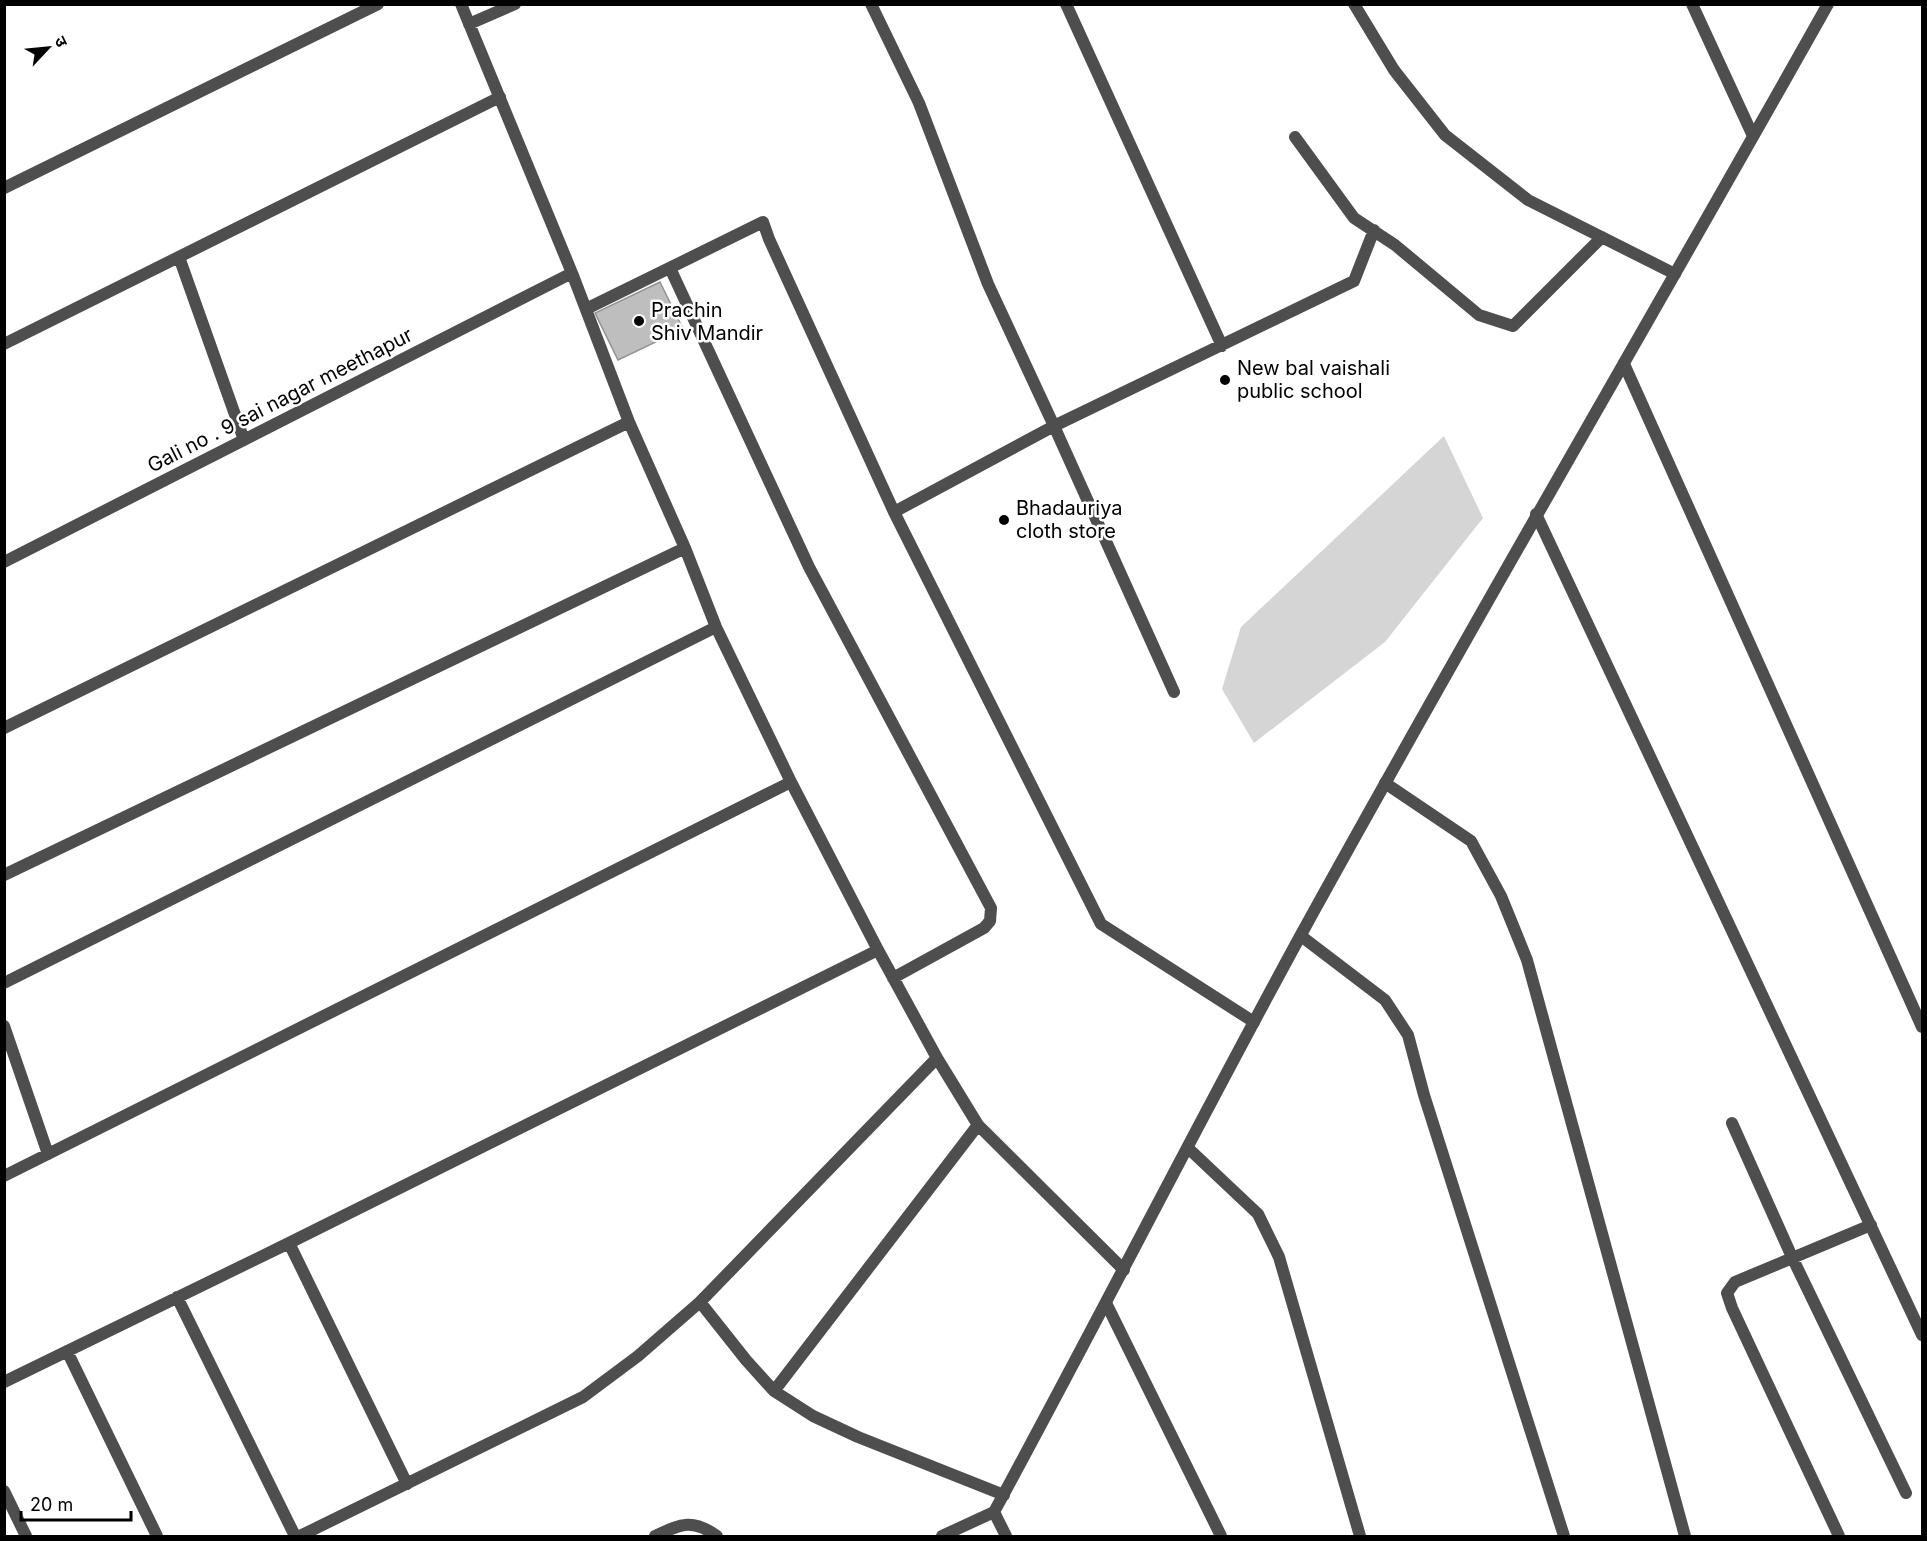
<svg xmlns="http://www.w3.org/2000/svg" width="1927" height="1541" font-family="Inter,'Noto Sans Devanagari',sans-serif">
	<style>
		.green { fill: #d5d5d5 }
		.building { fill: #bebebe; stroke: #929292; stroke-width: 1.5 }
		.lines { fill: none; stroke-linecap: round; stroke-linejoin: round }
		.minor { stroke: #4e4e4e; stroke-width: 12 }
		.tertiary { stroke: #4e4e4e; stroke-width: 12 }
		.poi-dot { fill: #000; stroke: #fff; stroke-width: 2 }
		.labels { text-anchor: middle; stroke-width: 5; stroke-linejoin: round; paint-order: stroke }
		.poi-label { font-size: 20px; fill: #000; stroke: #fff; text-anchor: start }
		.street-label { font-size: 20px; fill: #000; stroke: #fff }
	</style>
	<rect width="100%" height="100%" fill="#fff"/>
	<path class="green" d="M1444,436L1483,518L1385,642L1254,743L1222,689L1241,627Z"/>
	<path class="building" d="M660,282L683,329L618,360L595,313Z"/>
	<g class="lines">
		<path class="minor" d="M461,4L572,273L629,422L685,548L716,627L791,782L878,950L937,1058L978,1125L1124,1270
			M871,4L919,103L988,284L1054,426L1174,692
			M1066,4L1222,346
			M1354,4L1394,70L1445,135L1528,200L1675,274
			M1692,4L1753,136
			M469,24L515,4
			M1295,137L1354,218L1395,245L1479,315L1513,326L1602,237
			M4,188L378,4
			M179,257L244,440
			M670,268L809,567L991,908L990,921L984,928L893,978
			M586,309L763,222L769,239L894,512L1101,924L1254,1022
			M4,344L500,97
			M1624,364L1922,1027
			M894,512L1054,426L1354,281L1374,230
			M1536,514L1922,1335
			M4,562L572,273
			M4,728L629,422
			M1385,783L1471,841L1501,896L1527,960L1685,1536
			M4,875L685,548
			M1301,936L1385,1000L1408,1035L1424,1095L1564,1536
			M4,983L716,627
			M4,1026L48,1154
			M1732,1123L1792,1257L1906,1493
			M1188,1148L1258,1214L1279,1257L1360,1536
			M4,1176L791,782
			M289,1243L407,1484
			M177,1297L295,1536
			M700,1302L746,1360L774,1391L813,1416L858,1437L1004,1495
			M1106,1303L1221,1536
			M67,1351L157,1536
			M4,1382L289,1243L878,950
			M774,1391L978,1125
			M4,1491L26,1536
			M994,1512L1006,1536
			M300,1536L583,1397L638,1356L700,1302L937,1058
			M655,1536C681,1524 692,1518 717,1536
			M1839,1536L1732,1308L1727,1293L1735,1282L1871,1225"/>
		<path class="tertiary" d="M942,1536L994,1512C1099,1319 1198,1123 1303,931C1474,620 1654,314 1828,4"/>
	</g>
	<g class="poi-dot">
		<circle cx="639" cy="321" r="6"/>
		<circle cx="1225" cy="380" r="6"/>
		<circle cx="1004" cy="520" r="6"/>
	</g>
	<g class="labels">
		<g class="poi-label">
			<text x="651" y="317">Prachin<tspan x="651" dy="23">Shiv Mandir</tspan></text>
			<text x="1237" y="375">New bal vaishali<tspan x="1237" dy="23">public school</tspan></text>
			<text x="1016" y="515">Bhadauriya<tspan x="1016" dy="23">cloth store</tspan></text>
		</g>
		<g class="street-label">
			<text transform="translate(280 400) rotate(-27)" y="7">Gali no . 9 sai nagar meethapur</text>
		</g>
	</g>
	<rect width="1927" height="1541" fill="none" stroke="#000000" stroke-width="12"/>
	<g transform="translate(48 48) rotate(64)" stroke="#ffffff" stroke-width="4.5" paint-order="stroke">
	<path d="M0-4.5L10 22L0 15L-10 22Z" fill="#000000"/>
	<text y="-9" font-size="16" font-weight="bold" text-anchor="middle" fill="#000000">उ</text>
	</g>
	<path d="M21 1511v9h110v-9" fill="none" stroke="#000000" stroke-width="3"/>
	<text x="30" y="1511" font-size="18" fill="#000000" stroke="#ffffff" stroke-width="4.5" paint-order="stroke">20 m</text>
</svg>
